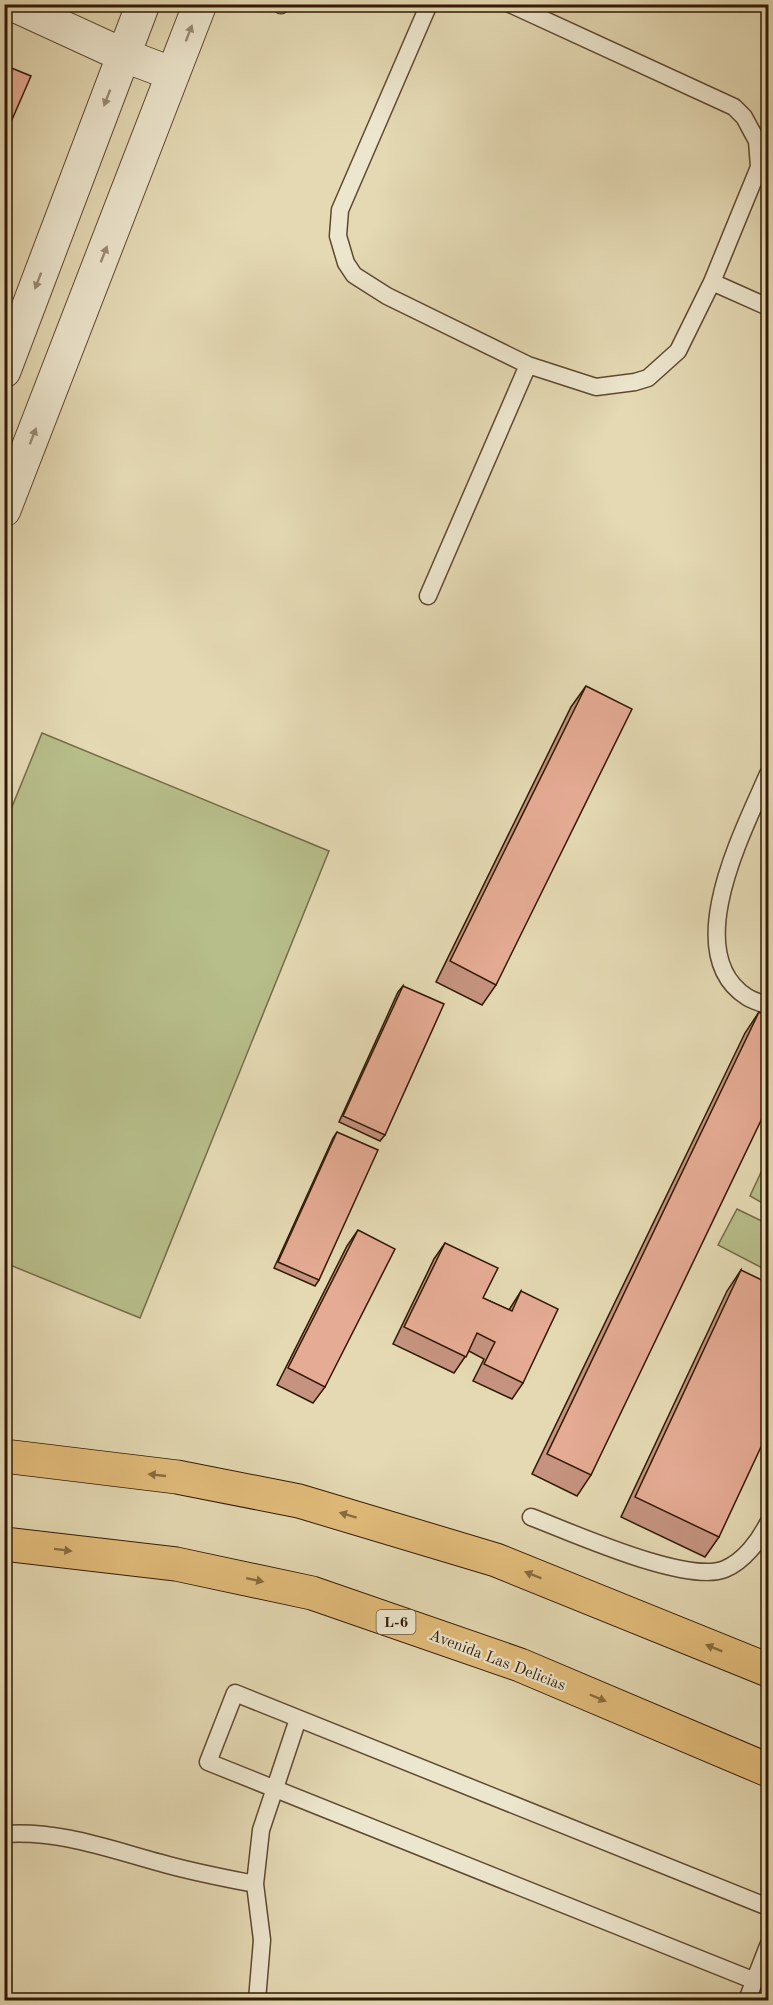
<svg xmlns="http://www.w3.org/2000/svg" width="773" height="2005" font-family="'Old Standard TT',serif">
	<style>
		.green { fill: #b7be8a; stroke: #746c47; stroke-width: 1.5 }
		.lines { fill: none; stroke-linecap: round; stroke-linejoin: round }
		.service-casing { stroke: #5e4930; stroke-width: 19 }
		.minor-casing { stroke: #5e4930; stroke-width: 35 }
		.primary-casing { stroke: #321904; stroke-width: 35 }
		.service { stroke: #ede6ce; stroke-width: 16 }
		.minor { stroke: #ede6ce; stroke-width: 33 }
		.primary { stroke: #e2bc7a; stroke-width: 33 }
		.wall { fill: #c5937f; stroke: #321904; stroke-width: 1.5 }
		.building { fill: #e5ab94; stroke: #321904; stroke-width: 1.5 }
		.oneway { fill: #998a73 }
		.oneway2 { fill: #8a6a3f }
		.labels { text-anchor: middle; stroke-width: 4.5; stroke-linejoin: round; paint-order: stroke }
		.shield { fill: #ede6ce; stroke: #6a5641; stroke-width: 1.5 }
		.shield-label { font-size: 15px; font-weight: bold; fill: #321904 }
		.street-label { font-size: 16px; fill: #321904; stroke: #ede6ce }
	</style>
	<rect width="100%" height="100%" fill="#e4d9b3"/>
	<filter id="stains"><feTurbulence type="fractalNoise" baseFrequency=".00333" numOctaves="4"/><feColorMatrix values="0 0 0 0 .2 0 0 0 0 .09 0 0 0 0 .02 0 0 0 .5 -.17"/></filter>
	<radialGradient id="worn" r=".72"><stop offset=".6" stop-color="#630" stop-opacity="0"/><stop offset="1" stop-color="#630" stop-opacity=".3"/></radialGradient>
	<path class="green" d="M42,733L329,851L140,1318L5,1263V824Z
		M768,1157V1206L750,1196Z
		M737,1209L768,1224V1271L718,1245Z"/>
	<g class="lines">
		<g class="service-casing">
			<path id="service" d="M429,4L340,210L338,236L346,263L354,275L387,296L528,365L596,387L635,382L648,378L678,351L712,282L759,167L757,141L744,117L734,107L510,4
				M281,5V4
				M712,282L768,307
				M428,596L528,365
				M768,774C745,828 678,953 747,997C753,1001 762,1003 768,1006
				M531,1517C571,1532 687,1585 725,1569C744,1561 759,1541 768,1523
				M4,1834C59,1830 109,1849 161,1863C192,1872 224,1878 255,1884
				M755,1981L208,1762L235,1693L768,1907
				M257,2000L262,1940L255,1884L261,1830L298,1719
				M747,2000L768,1946"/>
		</g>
		<g class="minor-casing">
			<path id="minor" d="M12,4L123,55L173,74
				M4,371L143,4
				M4,510L200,4"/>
		</g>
		<g class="primary-casing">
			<path id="primary" d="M4,1456L177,1477L299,1501L496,1560L768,1670
				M4,1544L176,1564L312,1593L520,1665L768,1770"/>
		</g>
		<use href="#service" class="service"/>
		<use href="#minor" class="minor"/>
		<use href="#primary" class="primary"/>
	</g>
	<path class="wall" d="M586,686L496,985L482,1005L436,982L571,707Z
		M403,986L385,1135L380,1141L339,1122L398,992Z
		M759,1012L591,1475L577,1496L532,1474L745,1033Z
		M337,1132L319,1280L315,1286L274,1268L333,1138Z
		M358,1230L325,1387L313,1403L277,1385L347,1246Z
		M445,1243L483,1298L509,1310L521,1291L523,1383L512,1399L473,1381L484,1359L469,1351L454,1373L393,1344L434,1259Z
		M741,1270L719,1537L705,1557L621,1517L727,1291Z"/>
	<path class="building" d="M4,65L31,76L4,138Z
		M586,686L632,709L496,985L450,961Z
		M403,986L444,1004L385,1135L343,1116Z
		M759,1012L768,1017V1106L591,1475L547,1454Z
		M337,1132L378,1150L319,1280L278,1262Z
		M358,1230L395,1249L325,1387L288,1368Z
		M445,1243L498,1268L483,1298L512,1311L521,1291L558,1309L523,1383L484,1364L495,1342L477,1333L466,1357L404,1327Z
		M741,1270L768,1283V1432L719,1537L635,1497Z"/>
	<defs><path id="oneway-solid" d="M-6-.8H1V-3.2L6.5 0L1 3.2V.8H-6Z" transform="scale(1.5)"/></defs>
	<g class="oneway">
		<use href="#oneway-solid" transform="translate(189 33) rotate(-69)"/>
		<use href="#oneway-solid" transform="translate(107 98) rotate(111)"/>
		<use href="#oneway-solid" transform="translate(104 254) rotate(-69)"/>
		<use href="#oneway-solid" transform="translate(38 281) rotate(111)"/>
		<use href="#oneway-solid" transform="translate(33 436) rotate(-69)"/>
	</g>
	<g class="oneway2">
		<use href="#oneway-solid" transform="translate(157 1475) rotate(-174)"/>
		<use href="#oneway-solid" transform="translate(348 1515) rotate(-163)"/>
		<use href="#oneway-solid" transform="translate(63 1550) rotate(7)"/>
		<use href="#oneway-solid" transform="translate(533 1575) rotate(-158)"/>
		<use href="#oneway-solid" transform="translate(255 1580) rotate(12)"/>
		<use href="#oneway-solid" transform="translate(714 1648) rotate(-158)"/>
		<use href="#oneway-solid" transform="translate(598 1698) rotate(23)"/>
	</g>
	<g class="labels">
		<rect class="shield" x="376.5" y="1610" width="39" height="24" rx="4.5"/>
		<g class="shield-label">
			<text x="396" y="1627">L-6</text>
		</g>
		<g class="street-label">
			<text transform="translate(498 1659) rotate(21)" y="6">Avenida Las Delicias</text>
		</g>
	</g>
	<rect width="773" height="2005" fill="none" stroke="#e4d9b3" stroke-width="24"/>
	<rect x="6" y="6" width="761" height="1993" fill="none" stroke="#321904" stroke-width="3"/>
	<rect x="12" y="12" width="749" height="1981" fill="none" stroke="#321904" stroke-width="1.5"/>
	<rect width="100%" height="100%" filter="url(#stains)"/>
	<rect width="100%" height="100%" fill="url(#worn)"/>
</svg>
